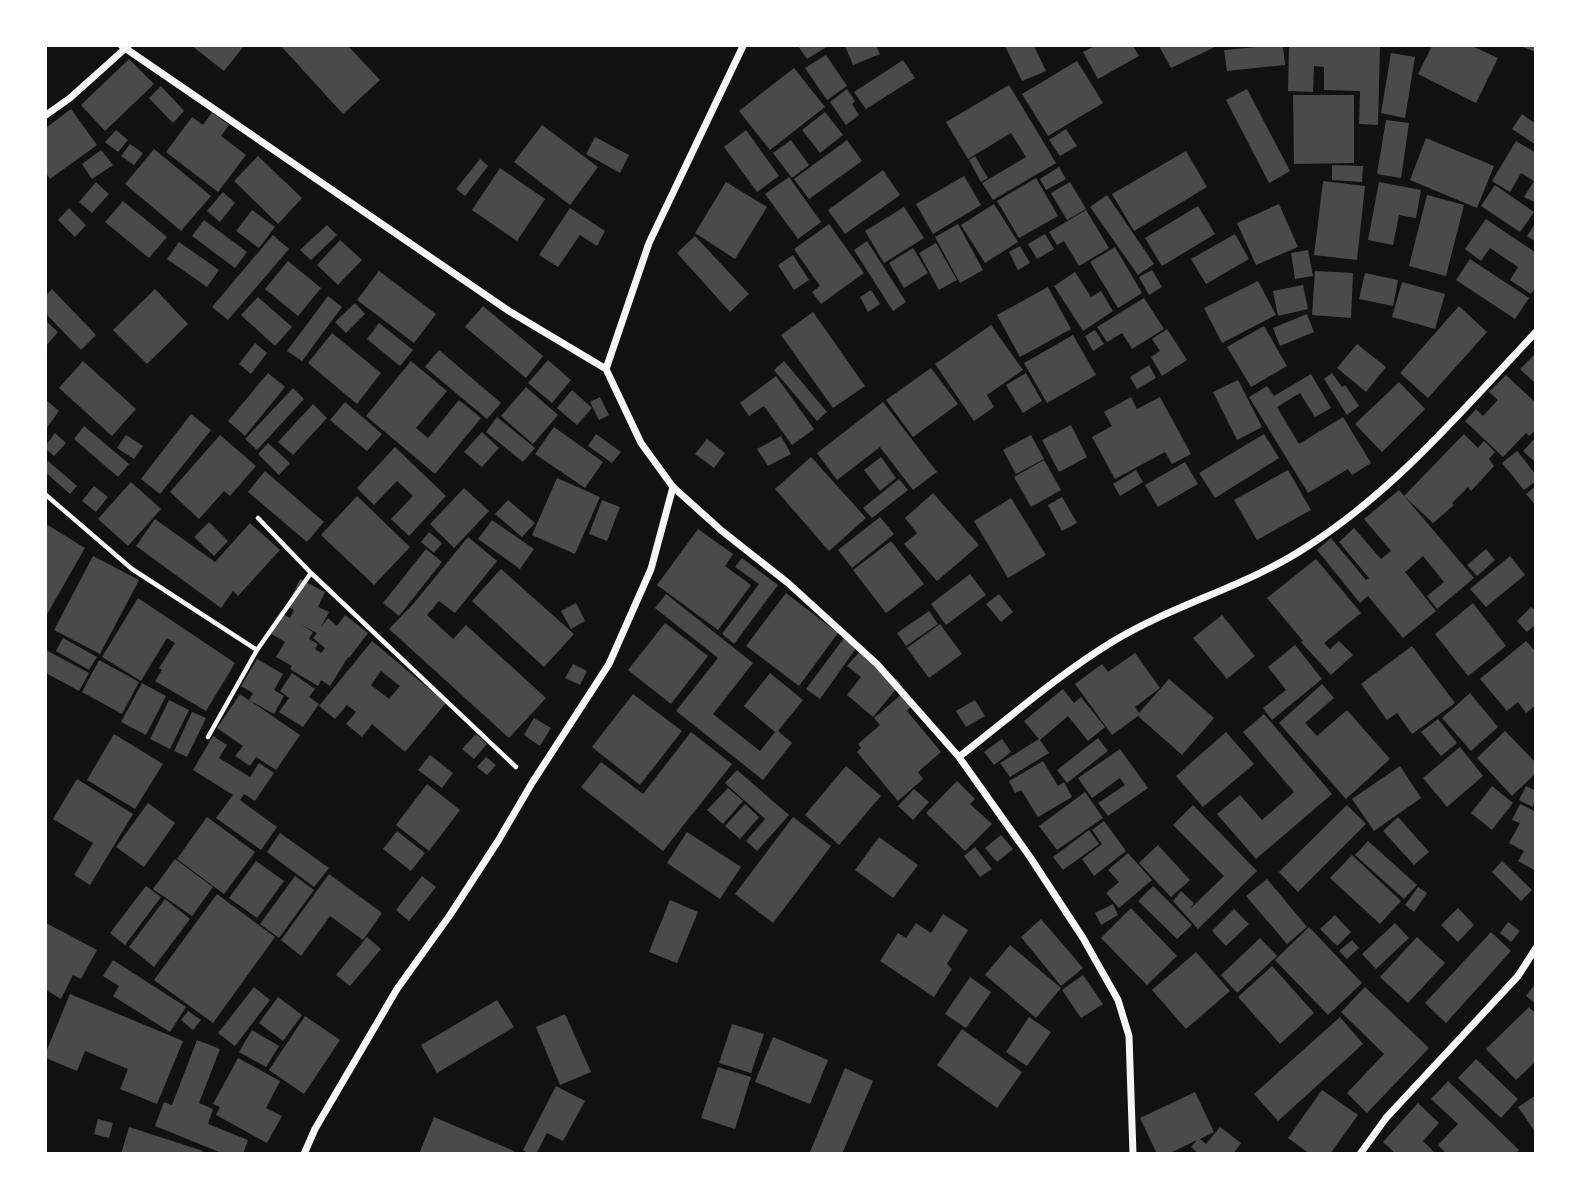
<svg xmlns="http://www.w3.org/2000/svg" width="1581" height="1199" font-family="Karla,sans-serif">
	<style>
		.building { fill: #4a4a4a; fill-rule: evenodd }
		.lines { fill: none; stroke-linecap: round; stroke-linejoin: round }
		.path { stroke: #f5f5f5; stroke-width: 4.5 }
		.minor { stroke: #f5f5f5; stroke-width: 7 }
	</style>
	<rect width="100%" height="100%" fill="#111"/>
	<path class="building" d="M192,46H244L224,71Z
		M281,46H348L380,80L343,114Z
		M798,46H828L807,59Z
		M845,46H876L880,54L853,65Z
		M1005,46H1034L1046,71L1022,81Z
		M1095,46H1133L1139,56L1098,79L1083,52Z
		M1159,46H1217L1171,68Z
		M1268,46H1283L1285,65L1227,71L1224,50Z
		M1289,46H1380L1378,125L1359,124L1360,91L1324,90V67L1314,66L1313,92L1288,91Z
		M1432,46H1472L1498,58L1476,103L1418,74Z
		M1520,46H1536V52Z
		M1391,53L1415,57L1405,118L1381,113Z
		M826,55L847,86L827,100L805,68Z
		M129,59L154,84L105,131L81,105Z
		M903,60L915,78L866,109L854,92Z
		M1077,61L1103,103L1048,136L1022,94Z
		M794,68L825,107L770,150L739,111Z
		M1009,85L1056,163L993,200L982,183L1026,157L1011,133L968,159L946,122Z
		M161,86L184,111L173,123L149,98Z
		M847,89L855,101L852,104L859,115L846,125L830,102Z
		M1247,89L1290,171L1269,183L1226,100Z
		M1293,95H1354V163L1294,164Z
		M71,109L97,145L50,179L46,173V128Z
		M212,112L229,125L221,136L246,155L218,192L166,152L192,117L203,125Z
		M825,112L843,135L820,153L802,130Z
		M1522,114L1536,124V145L1512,129Z
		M1386,120L1409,123L1401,178L1377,174Z
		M542,125L598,167L570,205L514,162Z
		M1066,129L1077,146L1060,156L1049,140Z
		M116,130L128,140L118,152L105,142Z
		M746,130L779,176L757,192L724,147Z
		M595,137L629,155L620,173L586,154Z
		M1426,138L1494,166L1477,208L1410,180Z
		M791,140L809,165L792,178L773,153Z
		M847,140L862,161L809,199L794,179Z
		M1516,141L1536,153V203L1524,197L1534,181L1521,173L1510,192L1492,181Z
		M130,144L143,153L134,165L121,156Z
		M154,149L211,196L181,231L125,184Z
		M101,150L113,165L92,179L82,164Z
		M1186,151L1207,187L1134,231L1112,194Z
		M258,156L302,198L278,224L234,181Z
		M975,156L988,178L981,182L969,160Z
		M480,159L488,166L465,196L456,189Z
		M1332,165L1363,166L1362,182L1332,180Z
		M1059,167L1066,179L1046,190L1040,179Z
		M500,168L545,199L517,241L472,210Z
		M883,170L900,195L845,234L828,210Z
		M964,176L981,205L933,234L916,204Z
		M789,177L821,222L798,239L765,194Z
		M1036,178L1058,216L1019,238L997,201Z
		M1323,181L1365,186L1357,260L1314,255Z
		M96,182L109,194L92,213L79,202Z
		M726,182L767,207L735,259L695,233Z
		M1070,182L1086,209L1067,220L1051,193Z
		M1379,182L1421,190L1416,218L1399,215L1393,245L1368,240Z
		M1495,185L1534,212L1520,232L1481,206Z
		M223,192L235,203L220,222L207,211Z
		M1107,195L1154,264L1138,275L1090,207Z
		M1427,195L1464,205L1446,276L1409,266Z
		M123,201L167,237L149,258L105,222Z
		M994,204L1018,242L985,263L961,225Z
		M1279,204L1298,247L1256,265L1237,223Z
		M1198,206L1215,234L1162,266L1145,238Z
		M904,207L924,238L884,263L865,231Z
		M69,208L86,225L75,237L58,220Z
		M570,208L605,231L597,246L580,235L558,267L539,255Z
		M252,210L275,227L259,248L236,231Z
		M1086,210L1109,248L1079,266L1064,241L1057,245L1049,232Z
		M1486,219L1536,253V287L1531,294L1510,280L1518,267L1490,248L1481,261L1465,249Z
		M204,220L247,252L235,268L192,236Z
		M1536,222V242L1527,236Z
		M829,224L864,273L821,304L812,292L820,286L794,249Z
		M958,224L983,270L960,283L935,237Z
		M327,225L337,235L311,260L300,250Z
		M1045,234L1054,249L1037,259L1028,244Z
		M1235,234L1249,259L1206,284L1191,259Z
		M273,235L289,249L228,320L212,307Z
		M695,236L749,294L730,312L677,253Z
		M340,240L362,260L338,285L317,265Z
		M867,241L906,302L893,311L854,250Z
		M179,242L219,270L207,287L167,259Z
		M936,243L957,280L939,290L919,253Z
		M1020,246L1030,263L1018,270L1009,252Z
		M1115,247L1142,293L1118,308L1090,262Z
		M913,248L928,273L904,288L889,263Z
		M1308,250L1313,276L1295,279L1291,253Z
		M793,255L809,280L794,290L778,265Z
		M1470,259L1529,298L1515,319L1456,280Z
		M288,261L321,288L298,316L265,289Z
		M1152,270L1162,287L1149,295L1139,277Z
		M379,271L436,314L414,343L357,300Z
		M1315,271L1353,273L1351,318L1312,315Z
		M1075,272L1091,297L1101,291L1113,311L1083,331L1054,286Z
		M1365,273L1398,280L1393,306L1359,299Z
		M1258,281L1276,315L1222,343L1204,308Z
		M1402,282L1445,294L1435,329L1392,317Z
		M1303,285L1308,309L1278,316L1273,291Z
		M1048,287L1071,329L1020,357L997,315Z
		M52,289L96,335L81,350L46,314V295Z
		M155,289L188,324L147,364L113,330Z
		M871,290L880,304L868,312L860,297Z
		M328,296L342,307L302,361L287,351Z
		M258,297L292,327L275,346L241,315Z
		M1144,298L1164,329L1132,349L1122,333L1107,342L1097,327Z
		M355,303L365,314L346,333L335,322Z
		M483,306L543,356L526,378L465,327Z
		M1459,306L1487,332L1428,398L1400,373Z
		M813,312L865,386L833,408L781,335Z
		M1307,314L1314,332L1280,346L1273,328Z
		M46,321L58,332L46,346Z
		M379,323L413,350L400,366L367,339Z
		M991,325L1023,370L987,395L994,407L974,421L935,364Z
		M1264,326L1287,366L1251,387L1227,347Z
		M1167,329L1187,360L1162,376L1151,357L1160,351L1152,339Z
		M1095,330L1104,344L1093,351L1085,336Z
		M332,333L381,373L357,404L308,363Z
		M1073,335L1096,375L1047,403L1024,363Z
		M255,343L267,353L251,374L239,364Z
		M1357,344L1386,367L1366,392L1337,368Z
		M439,350L501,403L487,419L425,367Z
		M1536,353V384L1520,369Z
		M548,360L571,380L552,403L528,383Z
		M83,361L136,409L112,436L59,388Z
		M411,361L447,391L416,428L428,438L459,400L481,418L435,474L366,416Z
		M784,361L827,412L817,421L774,370Z
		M1149,365L1156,378L1137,389L1130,377Z
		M931,368L958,404L913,437L886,400Z
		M268,373L285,387L245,436L228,421Z
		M1026,373L1042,401L1023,413L1006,385Z
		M1332,373L1342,387L1345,385L1359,406L1347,415L1324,379Z
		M1311,374L1331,408L1315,417L1300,393L1277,407L1299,444L1343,417L1371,463L1352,475L1348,469L1308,493L1249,397L1267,386L1274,396Z
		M1506,375L1536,403V430L1529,436L1526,433L1503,457L1465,421L1476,409L1483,416L1498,400L1489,392Z
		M776,376L814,429L792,445L764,406L749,416L740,403Z
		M1238,380L1262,427L1237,440L1213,392Z
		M1399,382L1425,409L1382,452L1355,424Z
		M526,387L558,415L533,444L501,416Z
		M293,388L304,399L257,450L245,439Z
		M572,390L592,408L577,425L557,408Z
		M600,397L609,415L599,420L590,402Z
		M1131,397L1137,409L1160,397L1191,454L1172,464L1165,452L1115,479L1092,437L1112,426L1104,412Z
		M46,400L59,411L46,429Z
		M345,402L382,434L367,451L330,420Z
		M883,402L937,472L913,490L880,447L837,480L817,453Z
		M313,404L327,418L293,455L278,442Z
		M191,414L211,430L160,494L141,479Z
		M497,417L535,448L523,462L486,432Z
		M1071,425L1087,457L1059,472L1042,440Z
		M84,426L129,464L118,477L74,439Z
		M554,427L603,462L585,488L535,454Z
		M482,432L499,448L482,467L464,452Z
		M55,433L66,443L54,456L46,449V445Z
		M596,434L621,452L612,463L588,446Z
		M1264,434L1279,458L1215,498L1199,473Z
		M1464,434L1478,448L1484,441L1495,452L1489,459L1494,466L1471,491L1468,487L1452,503L1454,505L1433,523L1404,496Z
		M126,435L143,446L134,459L117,448Z
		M220,435L256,466L230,496L224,491L199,519L170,492Z
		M1031,435L1044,459L1016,474L1003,450Z
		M781,436L791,454L768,466L757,449Z
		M1536,437V463L1523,451Z
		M707,439L725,453L714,468L695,454Z
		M268,443L290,463L279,475L258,454Z
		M395,447L446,496L409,536L391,519L413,496L397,481L374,505L357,488Z
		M1517,451L1536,475V481L1524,490L1502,463Z
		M811,457L866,518L829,551L775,489Z
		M881,457L896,478L880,491L864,470Z
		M1044,460L1061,490L1031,507L1014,477Z
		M48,461L77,486L70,494L46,473V464Z
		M1185,462L1198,484L1158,507L1145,485Z
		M1136,470L1143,482L1120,496L1113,484Z
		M1288,470L1311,510L1257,540L1234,500Z
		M265,471L324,522L307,542L248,492Z
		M557,478L600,497L575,554L532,535Z
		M899,479L908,490L872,518L863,508Z
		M131,482L161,509L128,546L98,519Z
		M94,486L108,497L96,512L82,501Z
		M1536,486V506L1526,494Z
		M464,488L489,511L454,548L430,524Z
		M1399,490L1474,578L1437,609L1427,596L1444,582L1423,556L1405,572L1436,611L1403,638L1368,596L1360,603L1317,550L1331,538L1366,580L1369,578L1339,542L1354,528L1381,559L1391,551L1364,519Z
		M933,493L979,545L937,581L904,544L917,533L905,518Z
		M357,496L410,547L374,585L321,535Z
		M1062,497L1077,523L1062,531L1048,505Z
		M1011,498L1046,555L1008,578L974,521Z
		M508,500L535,523L522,537L495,514Z
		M602,500L620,507L607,541L589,534Z
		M880,517L894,534L852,568L838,550Z
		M155,519L215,562L250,523L280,550L238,596L233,591L221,608L136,546Z
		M492,520L534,549L520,569L478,539Z
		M209,522L228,541L214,556L194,537Z
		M46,524L85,548L46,616Z
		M698,529L733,554L725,566L751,585L718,630L657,585Z
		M429,532L442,543L434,553L421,542Z
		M468,537L497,561L455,613L439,601L427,615L453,639L466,625L546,698L509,738L389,629L414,603Z
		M891,541L924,584L886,613L853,570Z
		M426,549L442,562L399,616L383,603Z
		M1486,549L1495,560L1477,576L1467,565Z
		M93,556L139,580L100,654L54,630Z
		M1510,556L1525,575L1486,607L1470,589Z
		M742,558L778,585L734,644L722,634L759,584L735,567Z
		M1316,559L1361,613L1324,643L1330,649L1339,641L1353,655L1331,675L1301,642L1303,641L1267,598Z
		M501,569L574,634L544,667L472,601Z
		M970,574L986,595L946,625L931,604Z
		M300,579L325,592L318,607L329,612L321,627L328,618L337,626L345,615L368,633L349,658L348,657L330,686L321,680L318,686L290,669L292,666L276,657L285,642L268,632L280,612L290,618L294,610L287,606ZM300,624L317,633L313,638L325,648L321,653L315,649L318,644L309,639L313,632Z
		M786,593L838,633L799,686L746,646Z
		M666,594L753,663L713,714L760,751L775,732L744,706L770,673L803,700L778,731L792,743L763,780L676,711L718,658L655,608Z
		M999,594L1013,612L1001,622L986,604Z
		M138,598L235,663L206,711L155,681L162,670L159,668L175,643L167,638L141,681L102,657Z
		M576,603L585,621L571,629L561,611Z
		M1473,603L1506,646L1468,676L1435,634Z
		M1531,607L1536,611V624L1527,632L1517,621Z
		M929,611L938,624L906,646L897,633Z
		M1222,615L1255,656L1227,679L1193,638Z
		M665,623L708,656L671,704L628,670Z
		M940,624L962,654L929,678L907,648Z
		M63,638L97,657L89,670L56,651Z
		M844,638L857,647L820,699L806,689Z
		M372,641L446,703L405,752L372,724L362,737L346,724L356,712L347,705L335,719L319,706ZM381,671L400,686L389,699L371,685Z
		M1526,641L1536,652V705L1526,713L1518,702L1507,711L1480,679Z
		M1295,645L1322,679L1272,720L1263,708L1286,690L1268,667Z
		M1412,646L1455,703L1412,734L1397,713L1387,720L1361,684Z
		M46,650L89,673L79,691L46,673Z
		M861,650L901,683L873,717L847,695L861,677L847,666Z
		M1135,653L1160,688L1135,707L1139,713L1169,679L1214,718L1182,755L1138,716L1112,735L1075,684L1102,664L1108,672Z
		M257,659L283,674L274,690L284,696L274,714L249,700L253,693L241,686Z
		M99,660L139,682L122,714L82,692Z
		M573,664L587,671L580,685L565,678Z
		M292,673L315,689L309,697L319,704L303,727L279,712L289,698L280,691Z
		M142,683L166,696L146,735L121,722Z
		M1322,684L1334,698L1305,723L1317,736L1347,710L1390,759L1346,799L1279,723Z
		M1063,689L1074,703L1081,697L1105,727L1088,741L1068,716L1040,740L1049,753L1010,777L1000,763L1039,739L1024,721Z
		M1470,693L1498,727L1471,751L1442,718Z
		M240,694L300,735L276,770L256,757L250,766L235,756L243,746L217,728Z
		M633,694L682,731L640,785L592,747Z
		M902,694L912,705L907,711L941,752L918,772L923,779L898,801L857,752L861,748L858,744L880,725L874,718Z
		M169,700L189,710L170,749L150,739Z
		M975,700L985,716L966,727L956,711Z
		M192,712L206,718L187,757L174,751Z
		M1264,714L1332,794L1256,859L1217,814L1240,795L1262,820L1294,792L1243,732Z
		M534,718L551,728L540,746L524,735Z
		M1438,719L1457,743L1441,756L1421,732Z
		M1505,731L1536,763V773L1512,796L1477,758Z
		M691,732L732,764L663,851L581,787L601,762L643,794Z
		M1226,732L1254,764L1203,807L1176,776Z
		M114,734L163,764L135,809L87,780Z
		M476,734L487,744L474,759L462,749Z
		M213,736L227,745L219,758L250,777L259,763L274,773L255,801L244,794L240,800L277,827L261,850L216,818L233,795L193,770Z
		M1098,738L1108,751L1067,783L1057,770Z
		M1002,739L1011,752L994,765L984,752Z
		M1460,747L1483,776L1447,807L1423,778Z
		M1120,749L1148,788L1108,816L1098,803L1125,785L1120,778L1092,798L1078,778Z
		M430,755L453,773L442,788L418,770Z
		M486,757L496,765L487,775L477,767Z
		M1043,761L1058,786L1064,782L1072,797L1038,817L1021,790L1015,793L1009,781Z
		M846,766L881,796L839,845L805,815Z
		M1400,766L1421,798L1374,831L1352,799Z
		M737,770L789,815L757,851L746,841L765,819L725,783Z
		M77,779L133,814L90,885L74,875L93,843L53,819Z
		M957,781L975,799L970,804L992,824L965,851L926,813Z
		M427,784L460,810L429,851L396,825Z
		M1492,786L1513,803L1492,830L1471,813Z
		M1526,786L1536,791L1533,807L1519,800Z
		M728,788L743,801L723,824L707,810Z
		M914,789L929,802L913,820L898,806Z
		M1085,792L1103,818L1057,850L1039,826Z
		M148,803L175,823L144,867L116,847Z
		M745,804L759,817L740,839L725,826Z
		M1520,804L1536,812V871L1518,861L1524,851L1509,843L1520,823L1512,820Z
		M1193,805L1257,871L1198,929L1173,901L1181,891L1194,903L1190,909L1224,876L1173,825Z
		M1347,805L1366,824L1298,892L1279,872Z
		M207,817L255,852L224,894L177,859Z
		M793,817L831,846L773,923L735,894Z
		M1398,817L1429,852L1414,865L1383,831Z
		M1104,821L1126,851L1094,876L1082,859L1102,844L1092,830Z
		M1089,830L1099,844L1063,870L1053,857Z
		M397,831L425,853L411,871L383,849Z
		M687,832L741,867L720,899L667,863Z
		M280,833L329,868L314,887L267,852Z
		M1001,835L1013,849L997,862L985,848Z
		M879,837L918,865L893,898L855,870Z
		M1368,841L1417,885L1404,899L1355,855Z
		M1158,845L1190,880L1171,897L1139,863Z
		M975,847L992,869L980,877L964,856Z
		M1128,853L1152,880L1119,908L1106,893L1119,882L1108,870Z
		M1352,855L1401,901L1380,924L1330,878Z
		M175,859L213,887L192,916L153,889Z
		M256,861L284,881L257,918L229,898Z
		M1502,861L1532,890L1521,901L1492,872Z
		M329,874L382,913L363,940L330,916L301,956L281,940Z
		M295,876L314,890L279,938L260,924Z
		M422,876L436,887L409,921L396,910Z
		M1267,879L1307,927L1287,944L1246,896Z
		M146,886L161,897L125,945L110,933Z
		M1153,886L1192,925L1177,939L1138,901Z
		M1418,887L1427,893L1414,912L1405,905Z
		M217,894L275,937L213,1023L154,980Z
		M165,899L190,919L154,967L129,947Z
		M670,900L698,912L677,963L649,952Z
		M1113,904L1118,915L1101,925L1095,913Z
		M1131,908L1177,956L1147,985L1101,938Z
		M1458,908L1474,925L1458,942L1441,925Z
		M1234,909L1249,924L1226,946L1212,931Z
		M943,914L968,930L947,964L952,969L934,997L880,961L898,933L906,938L916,923L931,933Z
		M1335,915L1351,932L1337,946L1320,929Z
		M1041,919L1083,968L1061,986L1021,937Z
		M1508,922L1520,931L1511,942L1500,933Z
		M46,923L97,950L81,979L73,975L61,999L46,990Z
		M1395,923L1409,938L1376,969L1362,954Z
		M1309,927L1362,983L1328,1015L1275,960Z
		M1491,932L1511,951L1446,1023L1425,1003Z
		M367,937L381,949L350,986L336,975Z
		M1417,937L1445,963L1408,1003L1380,977Z
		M1260,938L1277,956L1237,993L1221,975Z
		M1352,940L1359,948L1347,959L1339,951Z
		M1010,945L1061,988L1036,1018L985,975Z
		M1196,952L1230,991L1186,1029L1152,990Z
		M113,960L186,1007L170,1032L113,996L119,986L103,976Z
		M1272,966L1314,1013L1280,1044L1238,997Z
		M1083,975L1103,1004L1081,1018L1062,990Z
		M970,977L991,992L966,1028L945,1014Z
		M1536,983V1004L1526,996Z
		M254,987L270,1000L235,1046L218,1033Z
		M1365,987L1429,1048L1367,1113L1347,1093L1384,1054L1341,1012Z
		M70,994L183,1041L157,1104L120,1089L128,1069L85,1051L77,1071L46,1058V1052Z
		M278,997L302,1015L283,1041L259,1023Z
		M497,1000L514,1027L437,1073L421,1045Z
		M1529,1007L1536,1014V1061L1516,1080L1486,1049Z
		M188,1011L201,1020L193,1030L181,1020Z
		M565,1014L591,1072L560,1085L536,1027Z
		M305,1016L340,1040L304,1094L269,1070Z
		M1029,1017L1051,1032L1027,1066L1006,1052Z
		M1340,1017L1363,1044L1278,1121L1254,1094Z
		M732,1024L764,1034L751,1073L719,1063Z
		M962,1029L1022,1072L997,1108L937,1065Z
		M252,1030L279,1046L266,1067L239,1052Z
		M773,1037L828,1060L810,1104L755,1082Z
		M197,1040L220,1049L199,1103L213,1109L208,1124L248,1140L243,1154H224L155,1126L164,1102L172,1105Z
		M238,1058L280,1081L266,1108L282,1116L267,1143L216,1115L220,1107L213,1104Z
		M1476,1059L1518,1099L1501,1118L1458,1078Z
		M718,1067L751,1077L735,1129L701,1118Z
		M845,1068L873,1081L842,1154H814L810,1152Z
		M1448,1081L1519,1150L1515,1154H1447L1438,1145L1458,1124L1431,1099Z
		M556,1086L585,1101L563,1141L547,1133L536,1154H529L523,1150Z
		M1322,1090L1358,1115L1330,1154H1310L1288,1138Z
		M1195,1092L1214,1132L1200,1139L1206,1144L1220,1127L1241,1143L1233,1154H1199L1191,1147L1197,1140L1168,1154H1157L1140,1118Z
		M1536,1095V1133L1518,1107Z
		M1418,1103L1439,1123L1423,1141L1436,1154H1396L1383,1142Z
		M434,1117L514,1151L513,1154H419Z
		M98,1119L113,1123L109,1138L94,1134Z
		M129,1127L203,1151L202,1154H121Z"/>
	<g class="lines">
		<path class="path" d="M46,495L132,569L257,650
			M258,518L311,573L516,767
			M208,737L257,650L311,573"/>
		<path class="minor" d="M122,46L509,311L606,369
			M743,46L649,243L606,369L641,443L673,487L722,531L788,583L877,664L959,757L1030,857L1083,938L1118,1000L1129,1036L1133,1154
			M46,115L70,98L128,46
			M959,757C1009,718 1058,675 1112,642C1174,604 1248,586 1308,546C1397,489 1464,408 1536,332
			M304,1154L315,1129L397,989L450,915L498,841L532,783L609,664L651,569L673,487
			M1360,1154L1386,1118L1518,976L1536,948"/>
	</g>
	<rect width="1581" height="1199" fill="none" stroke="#ffffff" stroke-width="94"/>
</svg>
